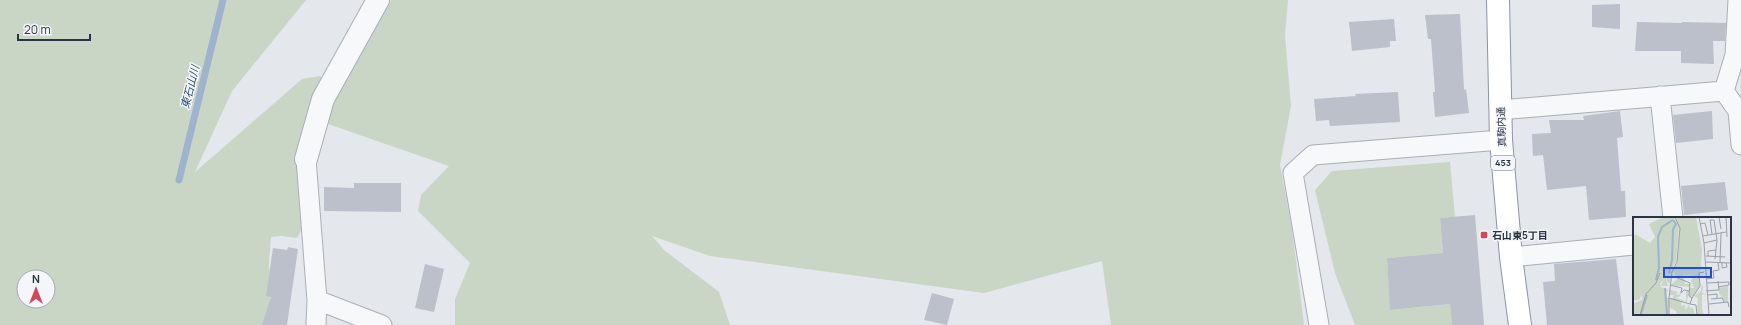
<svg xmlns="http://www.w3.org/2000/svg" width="1741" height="325" font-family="Manrope,'Noto Sans JP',sans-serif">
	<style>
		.green { fill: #c9d6c5; fill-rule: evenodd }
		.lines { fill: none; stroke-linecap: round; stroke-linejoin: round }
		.stream { stroke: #9fb4cc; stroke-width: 7 }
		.building { fill: #bbc0ca }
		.minor-casing { stroke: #a9aeb7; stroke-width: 21 }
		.tertiary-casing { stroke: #a9aeb7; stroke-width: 24 }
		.trunk-casing { stroke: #8b94a3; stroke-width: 24 }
		.minor { stroke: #f7f8fa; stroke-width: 19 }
		.tertiary { stroke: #f7f8fa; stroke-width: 22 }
		.trunk { stroke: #fff; stroke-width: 22 }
		.poi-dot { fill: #d1495b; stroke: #f4f6f9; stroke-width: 1.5 }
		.labels { text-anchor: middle; stroke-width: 3; stroke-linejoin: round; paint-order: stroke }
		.shield { fill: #f4f6f9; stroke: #676e7b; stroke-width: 1 }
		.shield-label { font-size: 9px; font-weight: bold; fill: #2b3445 }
		.street-label { font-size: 10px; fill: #2b3445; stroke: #f4f6f9 }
		.poi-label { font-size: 10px; font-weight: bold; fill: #2b3445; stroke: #f4f6f9; text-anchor: start }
		.water-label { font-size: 11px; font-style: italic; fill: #34527a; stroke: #f4f6f9 }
		.inset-river { fill: none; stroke: #9fb4cc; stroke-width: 2 }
		.inset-road { fill: none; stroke: #9a9fa9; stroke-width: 1 }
		.view { fill: #1d4ed8; fill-opacity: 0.15; stroke: #1d4ed8; stroke-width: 2 }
		.inset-edge { fill: none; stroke: #2b3445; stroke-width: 2 }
	</style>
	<rect width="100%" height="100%" fill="#e4e7ec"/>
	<path class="green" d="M0,0H306L232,91L195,172L302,79L320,76L326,84L305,223L297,238L281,236L271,237L269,263L271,309L265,325H0ZM24,277H48V301H24Z
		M391,0H1288L1285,35L1291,106L1280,165L1292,229L1304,325H1111L1102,261L984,293L710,256L652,236L664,250L719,292L730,325H455V299L470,263L418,211L421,195L449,166L325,123L333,95Z
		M1450,162L1455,217L1440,218L1443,253L1387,258L1391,310L1450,304L1452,325H1355L1335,273L1315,190L1332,171Z"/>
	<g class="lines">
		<path class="stream" d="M179,180L223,0"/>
	</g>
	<path class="building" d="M1620,4V29L1592,27V5Z
		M1460,14L1464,90L1466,89L1469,113L1435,117L1433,92H1435L1431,39H1428L1425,15Z
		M1394,19L1396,41H1390V47L1352,51L1349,22Z
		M1637,22L1682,23V22L1726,23L1725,41H1713L1714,64L1681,63V51H1635Z
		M1398,92L1400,122L1330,126L1329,120L1316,121L1314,99L1356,96L1355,94Z
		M1620,111L1623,137L1617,138L1621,191H1625L1626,217L1589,220L1586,186L1547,190L1543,155L1533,156L1532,134L1551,133L1549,120H1584L1583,116Z
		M1712,111L1713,139L1676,143L1673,115Z
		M1725,182L1728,210L1684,215L1681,186Z
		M354,183H401V212L324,211V187L354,188Z
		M1475,215L1484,325H1452L1450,304L1390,310L1387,258L1443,253L1440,218Z
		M288,247L298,249L287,325H262L271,297L266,296L273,248L287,250Z
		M1616,259L1624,325H1547L1543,282L1555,281L1554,264Z
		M425,264L444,269L434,312L415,308Z
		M932,293L954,299L947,325L924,320Z"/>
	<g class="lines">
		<g class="minor-casing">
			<path id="minor" d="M1724,91L1735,55L1738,0
				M1660,96L1673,218
				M1500,110L1724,91L1738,111L1741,110
				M1738,111L1741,145
				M306,159L317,300L316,325
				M1511,257L1634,245
				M317,300L382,325
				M1319,325L1293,173L1313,155L1501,140"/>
		</g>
		<g class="tertiary-casing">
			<path id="tertiary" d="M306,159L323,99L378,0"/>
		</g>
		<g class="trunk-casing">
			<path id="trunk" d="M1498,0L1501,140L1511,257L1520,325"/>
		</g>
		<use href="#minor" class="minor"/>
		<use href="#tertiary" class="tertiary"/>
		<use href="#trunk" class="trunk"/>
	</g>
	<rect class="poi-dot" x="1480" y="231" width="8" height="8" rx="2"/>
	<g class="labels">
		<rect class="shield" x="1491" y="156" width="24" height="14" rx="3"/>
		<g class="shield-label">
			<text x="1503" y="166">453</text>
		</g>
		<g class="street-label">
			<text transform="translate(1501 127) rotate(-92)" y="4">真駒内通</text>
		</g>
		<g class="poi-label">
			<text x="1492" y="239">石山東5丁目</text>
		</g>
		<g class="water-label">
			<text transform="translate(190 87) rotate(-76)" y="4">東石山川</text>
		</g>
	</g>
	<g transform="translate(1633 217)">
		<rect width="98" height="98" fill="#e4e7ec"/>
		<path d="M30,0H41L46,9L43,45L37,55L44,47L47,10L43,0H63L69,33L66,70L59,80L56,79L57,71H61L58,64L61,59L50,58L52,67H57L56,70L38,68L44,62L40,54L36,67L33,62L35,69H28L31,62L27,67L28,70L36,73L33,75L34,81L39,82L41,78H37V73L45,75L43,77L46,78L49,71L47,79L43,81L53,84V74H56L54,85L46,83L50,86H48V89L52,88V93L56,88L57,91H60L62,98H44L43,94L35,90L36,98H0V87L10,82L8,78L7,82L0,84V21L2,17L17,26L22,20L16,7ZM69,67L70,70L69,76L73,77L74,88L73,78L69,77V91L70,97L75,98H64L65,81L61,79L68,74ZM95,69V85H92L86,76V71Z" fill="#c9d6c5"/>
		<path class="inset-river" d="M36,56L39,43L40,12L43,7L40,3M23,63L26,51L25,20L29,10L40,3M32,71L34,98M8,97L14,78"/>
		<path class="inset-road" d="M42,0L47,11L44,45L39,55L36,81L57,87L59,81M66,0L71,26L76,98M86,0L88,12M93,0L94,20M67,7L72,6L75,18M79,17L77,3H81L84,23L82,42M70,19L93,15M71,26L84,23M73,39L92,40M75,39V34L83,33M73,45L98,46M87,46L88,16M89,46V51L94,50L93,46M40,59L57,66L56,79L59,81L67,69L66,56L71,55M73,62L81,61L80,54L86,53L85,46M74,66L96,65V68L85,70M37,68L49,71L48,76L51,73L57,74M73,74L86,73L85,64M75,78L84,77V82M78,82L89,81L91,85M57,87L63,88L64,98M76,87L95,85L96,90M7,98L13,77L23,66L27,56M36,98V81"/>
		<path class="view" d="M31,51H78V60H31Z"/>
		<rect width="98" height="98" class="inset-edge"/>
	</g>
	<g transform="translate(36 289)"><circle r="19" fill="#f4f6f9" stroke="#a4a8b1"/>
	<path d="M0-3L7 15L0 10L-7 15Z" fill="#d1495b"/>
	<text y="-6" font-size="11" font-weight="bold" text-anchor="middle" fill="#2b3445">N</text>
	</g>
	<path d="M18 34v6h72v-6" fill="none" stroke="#2b3445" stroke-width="2"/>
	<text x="24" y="34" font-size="12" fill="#2b3445" stroke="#f4f6f9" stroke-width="3" paint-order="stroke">20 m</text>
</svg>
